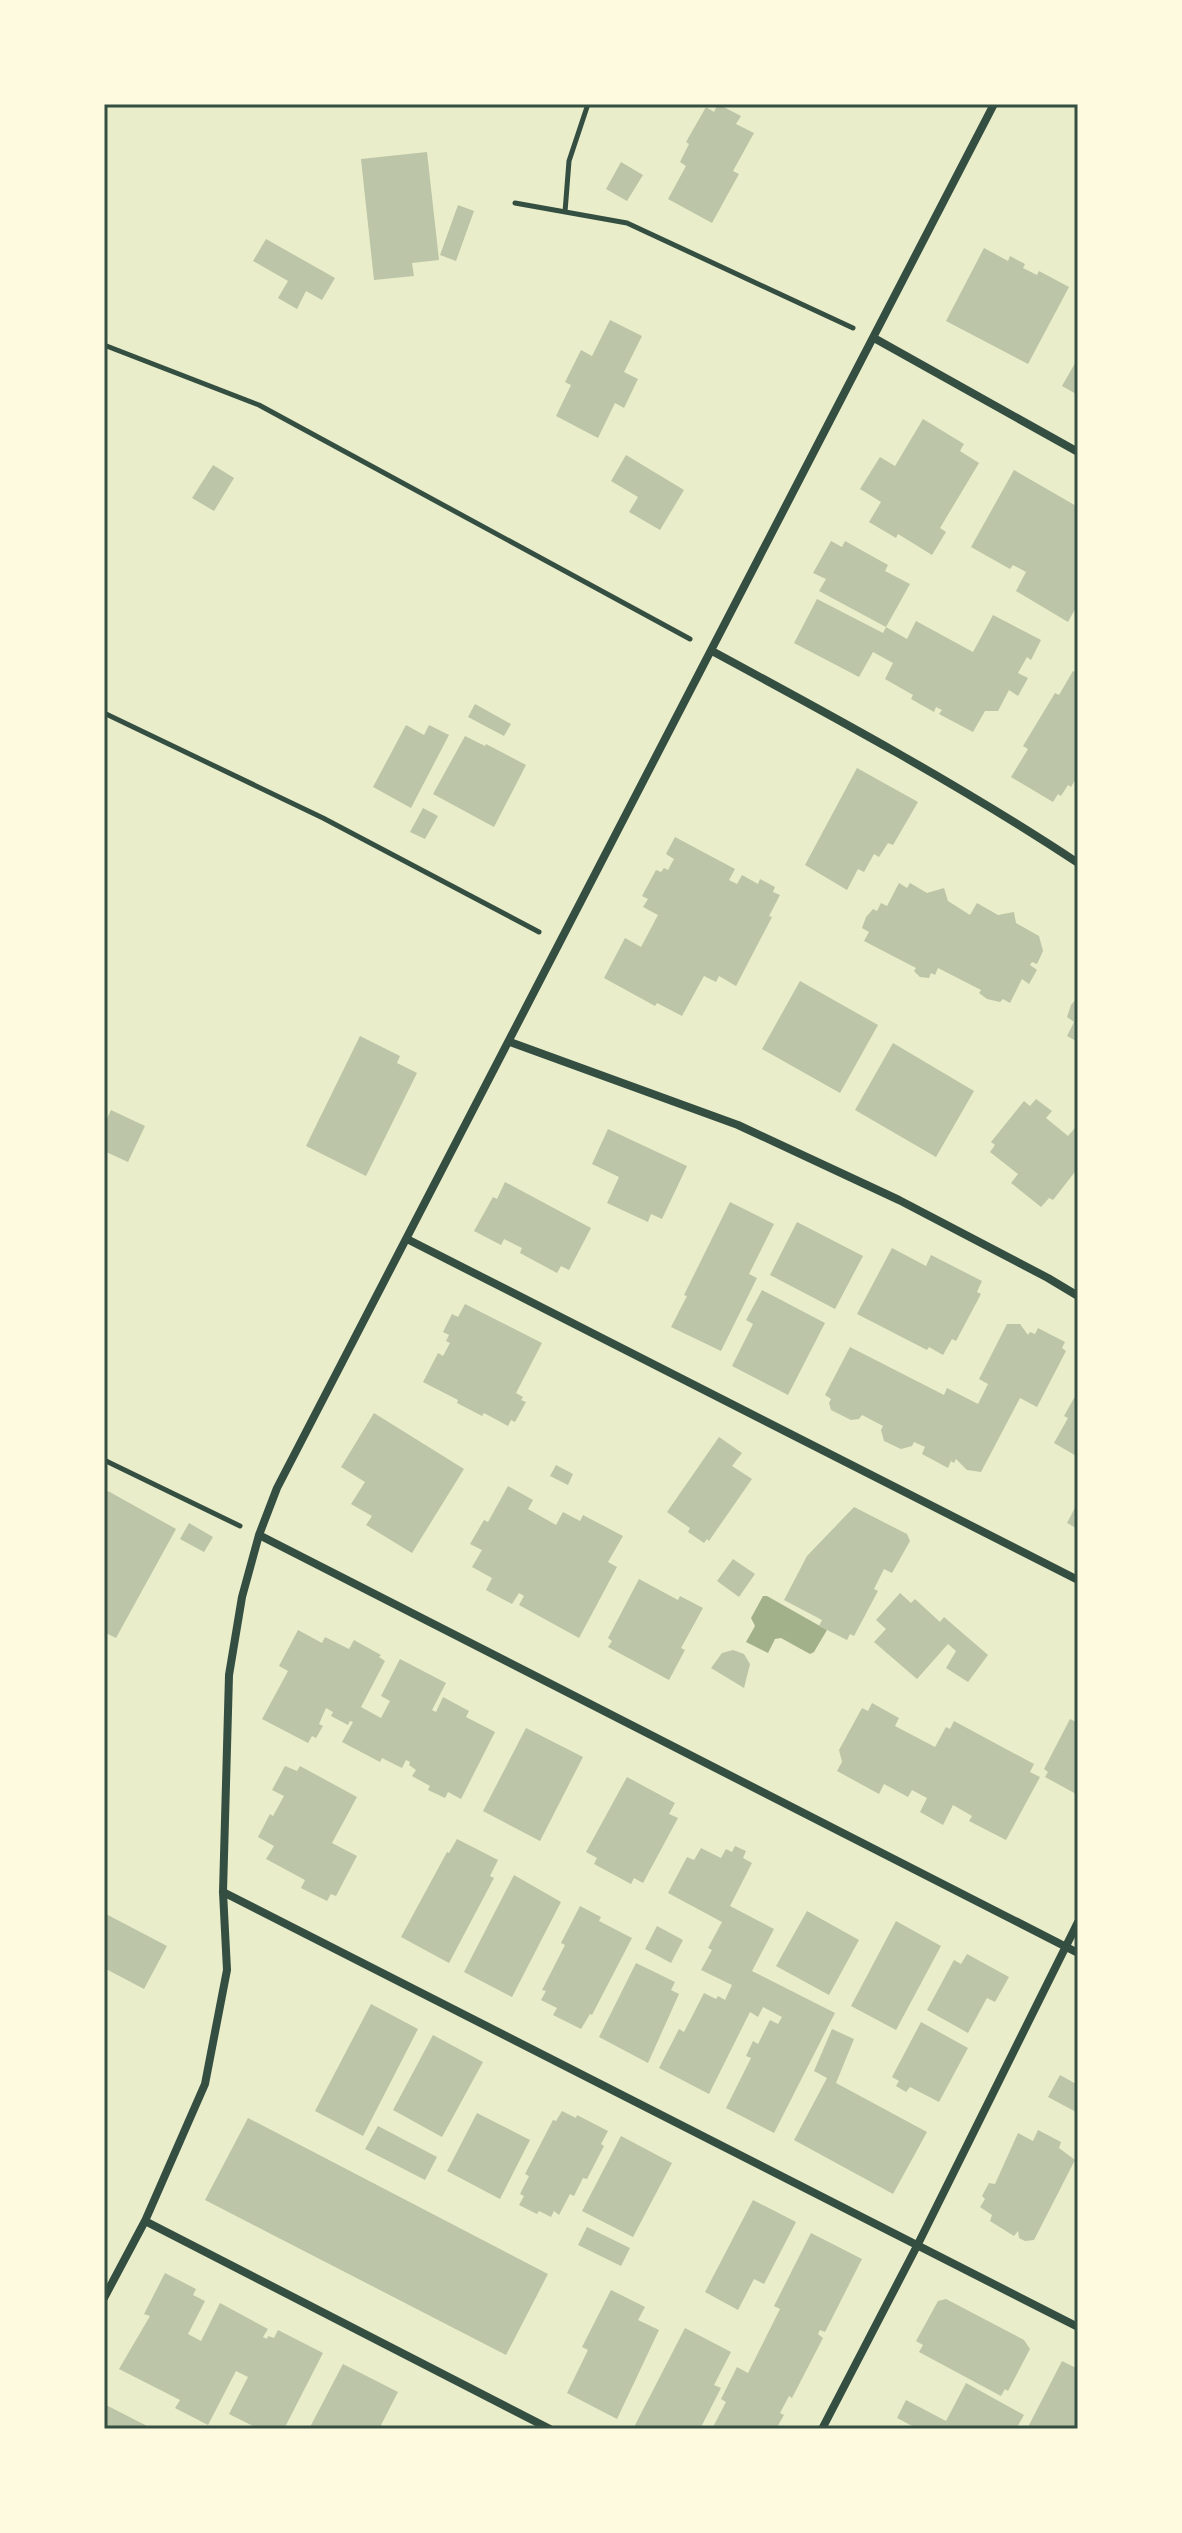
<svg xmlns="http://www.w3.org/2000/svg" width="1182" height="2533" font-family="Manrope,sans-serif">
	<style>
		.water { fill: #a3b18a }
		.building { fill: #bcc5a7 }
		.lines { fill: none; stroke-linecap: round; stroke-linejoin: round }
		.path { stroke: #344e41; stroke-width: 5 }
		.minor { stroke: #344e41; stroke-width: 8 }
		.neatline { fill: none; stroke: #344e41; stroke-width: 3 }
	</style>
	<rect width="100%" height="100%" fill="#e9edc9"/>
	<path class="water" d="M763,1596H767L827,1630L814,1652L810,1654L781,1638L775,1639L768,1653L746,1642L755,1626L751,1618Z"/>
	<path class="building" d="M718,104L741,116L736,124L754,133L733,171L739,174L712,223L668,199L686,166L680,162L689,144L686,142L706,107L714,112Z
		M427,152L439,260L412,263L414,276L374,280L361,159Z
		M621,162L643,175L627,201L606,189Z
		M458,205L474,211L456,261L440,255Z
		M266,239L335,278L322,300L306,291L297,309L278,298L288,281L253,261Z
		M984,248L1008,261L1010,256L1025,264L1023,268L1037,275L1039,271L1069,287L1028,364L946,321Z
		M610,320L642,336L624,372L638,379L624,408L615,403L598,438L556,416L571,385L565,382L581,350L592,356Z
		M1078,358V395L1062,386Z
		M923,419L964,444L960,451L979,463L940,528L946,532L932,555L898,534L896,538L869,522L881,502L860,489L880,457L895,466Z
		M626,455L684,490L660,530L629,512L638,497L611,481Z
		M213,465L234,478L214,511L192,498Z
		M1014,470L1078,507V604L1068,622L1016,591L1026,572L1013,565L1010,569L971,547Z
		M831,541L842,547L845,541L888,565L885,571L910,584L886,627L907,639L916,621L973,652L993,615L1041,640L1031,660L1027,657L1018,673L1028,678L1018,696L1009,690L998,711H985L973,732L939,714L942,710L936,707L934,712L911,699L913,695L885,679L893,663L873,652L859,677L794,643L817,599L883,633L886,627L819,591L826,579L813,573Z
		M1073,671L1078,673V775L1071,787L1068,785L1061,796L1058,794L1053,802L1011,777L1028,749L1023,746L1055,693L1059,695Z
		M475,704L511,724L504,736L468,717Z
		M406,725L424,735L429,725L449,735L411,808L373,787Z
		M465,736L485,746L486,744L526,765L494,827L433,794Z
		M857,768L918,802L893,845L888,843L879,857L874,854L864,872L858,869L847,890L805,865Z
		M423,808L438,816L425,839L410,832Z
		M675,837L735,869L729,880L737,884L742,875L758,884L760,879L775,887L773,892L780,895L769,916L772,917L736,986L719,976L716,982L704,976L682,1016L657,1003L655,1006L604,978L625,938L641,947L658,915L643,907L648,899L642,896L656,870L661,872L664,868L668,870L674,859L666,854Z
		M899,883L907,888L910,883L927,893L944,888L948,901L970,915L977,903L998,915L1014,912L1016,923L1039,936L1043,951L1037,964L1032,962L1030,965L1037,970L1029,984L1022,979L1010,1003L1003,999L1000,1002L987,999L979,993L981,990L938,968L935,975L931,973L929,978L920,977L914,971L916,968L864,941L869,932L862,928L866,917L873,909L877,911L881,903L887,906Z
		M800,981L878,1025L840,1093L762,1049Z
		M1078,997V1042L1067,1036L1074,1022L1067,1017L1071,1005Z
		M360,1036L400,1056L397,1063L417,1073L366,1176L306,1146Z
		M893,1043L974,1091L936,1157L855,1110Z
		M1036,1099L1052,1111L1046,1118L1068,1136L1075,1128L1078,1130V1168L1053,1200L1049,1198L1041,1207L1011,1183L1018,1174L990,1152L995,1145L991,1142L1024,1101L1030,1106Z
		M111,1110L145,1126L128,1162L104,1151V1125Z
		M608,1129L687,1166L662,1219L651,1214L648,1222L607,1203L619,1177L592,1164Z
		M505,1182L591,1228L569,1270L561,1266L557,1273L520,1253L522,1248L504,1239L501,1245L474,1231L493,1197L497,1199Z
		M730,1202L774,1224L749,1274L757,1278L721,1351L671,1327L687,1296L684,1295Z
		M797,1222L863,1256L835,1309L770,1275Z
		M892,1248L926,1266L931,1255L982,1281L977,1292L981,1294L956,1341L952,1339L943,1355L929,1347L927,1350L857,1314Z
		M762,1290L825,1323L788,1395L732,1366L753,1324L746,1320Z
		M465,1304L542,1343L516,1393L523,1397L521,1400L526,1402L515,1422L511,1420L508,1426L484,1413L482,1416L457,1403L458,1400L423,1382L438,1353L443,1356L450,1343L446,1341L449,1335L443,1332L452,1314L458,1317Z
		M1007,1324H1020L1028,1335L1030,1332L1035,1334L1038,1328L1065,1342L1062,1348L1066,1351L1037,1407L1020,1398L981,1472L967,1470L956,1459L954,1463L951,1461L948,1468L922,1454L925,1447L914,1442L912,1446L901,1449L884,1441L881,1430L883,1426L862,1415L859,1419L851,1420L831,1410L829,1403L831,1399L825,1395L850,1347L944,1395L947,1388L978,1404L988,1384L979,1379Z
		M1074,1398L1078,1400V1457L1054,1443L1068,1418L1064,1416Z
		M374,1413L464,1469L412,1553L366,1525L372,1516L351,1504L365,1482L341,1467Z
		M719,1437L742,1453L732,1466L752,1479L709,1541L707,1539L704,1543L688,1532L690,1528L667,1512Z
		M556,1465L573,1474L568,1485L550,1476Z
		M508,1486L533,1500L528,1509L556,1525L563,1512L580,1521L583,1515L623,1536L608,1562L617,1567L579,1638L519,1605L524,1596L519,1593L512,1604L486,1590L492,1578L472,1567L482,1550L470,1544L484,1520L488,1522Z
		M108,1491L176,1529L116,1638L104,1632V1498Z
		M1078,1502V1529L1067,1523Z
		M854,1507L907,1534L910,1541L892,1573L884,1569L874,1589L878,1591L854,1636L850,1634L847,1640L819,1626L822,1620L784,1600L807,1556Z
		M189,1523L213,1537L204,1552L180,1539Z
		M733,1559L755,1574L739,1597L717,1581Z
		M639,1579L678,1600L680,1596L703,1608L681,1648L685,1650L669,1680L608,1647L612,1641L608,1638Z
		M900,1593L911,1603L915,1599L940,1622L944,1617L988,1655L968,1682L946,1668L956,1651L948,1644L917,1679L874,1642L886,1629L876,1620Z
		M298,1630L322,1643L325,1637L349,1649L354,1640L381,1655L379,1657L385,1661L361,1707L381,1718L390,1701L381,1696L400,1659L446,1683L432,1710L436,1712L443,1697L469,1711L466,1717L495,1732L461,1799L448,1792L445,1798L428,1790L430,1786L412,1776L416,1770L409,1765L410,1762L406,1760L402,1768L382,1758L380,1762L342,1742L353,1722L350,1721L348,1725L331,1716L333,1712L326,1708L319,1724L323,1726L316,1738L312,1736L308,1743L262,1719L288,1671L279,1666Z
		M733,1650L744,1654L750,1664L744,1688L711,1668L722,1653Z
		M872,1703L899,1718L895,1726L935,1747L946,1727L950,1729L954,1721L1034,1764L1030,1772L1040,1777L1006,1840L969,1821L972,1816L953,1805L943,1825L920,1812L927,1798L912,1790L908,1797L884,1784L879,1794L837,1771L842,1762L839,1750L862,1708L868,1711Z
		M1070,1719L1078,1723V1795L1045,1777L1048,1772L1044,1769Z
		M526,1728L583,1757L540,1841L483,1811Z
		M285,1766L297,1771L300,1766L357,1797L332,1843L357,1856L336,1896L331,1894L327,1901L301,1888L305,1880L266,1859L274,1846L258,1837L270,1814L273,1816L284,1796L272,1790Z
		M627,1777L675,1803L669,1814L678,1818L643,1883L634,1878L631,1884L594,1864L597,1858L586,1852Z
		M457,1839L498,1860L490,1876L494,1878L449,1963L401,1937L447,1852L449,1853Z
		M735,1846L746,1851L743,1858L752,1863L730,1906L774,1929L752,1971L835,2013L774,2133L726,2108L751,2058L746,2056L753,2041L758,2044L770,2020L778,2024L782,2017L763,2007L758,2017L750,2012L709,2094L659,2068L679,2029L684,2032L704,1993L716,1999L718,1996L725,2000L732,1985L701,1970L712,1950L708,1948L722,1922L668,1893L687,1857L694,1860L701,1848L721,1858L726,1849L732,1852Z
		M514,1875L561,1902L512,1997L464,1972Z
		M580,1906L601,1917L599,1921L632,1938L592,2015L590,2014L581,2029L553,2015L557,2008L541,2000L546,1991L542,1990L565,1945L561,1943Z
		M807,1911L859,1940L829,1995L776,1966Z
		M104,1913L167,1946L144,1989L104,1968Z
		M896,1921L941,1946L896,2030L851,2006Z
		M657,1926L683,1940L671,1963L645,1949Z
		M967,1954L1009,1977L995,2002L987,1998L968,2033L927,2010L954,1960L961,1964Z
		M636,1963L675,1982L671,1990L679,1994L648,2063L599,2037Z
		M371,2004L418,2029L363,2136L315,2111Z
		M921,2022L968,2048L939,2102L910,2087L906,2092L896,2086L899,2081L892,2077Z
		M832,2029L854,2039L836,2083L927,2132L893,2194L794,2140L827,2078L814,2071Z
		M433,2035L483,2062L442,2137L393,2110Z
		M1060,2075L1078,2085V2113L1048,2097Z
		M562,2111L576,2118L577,2115L608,2131L601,2144L604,2146L587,2179L583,2178L574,2196L570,2194L559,2215L554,2211L551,2217L539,2211L537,2214L519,2205L524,2196L520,2194L529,2176L525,2174L553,2120L556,2121Z
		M477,2113L530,2140L500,2199L447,2171Z
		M248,2118L548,2274L506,2355L205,2200Z
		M378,2126L437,2157L425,2180L365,2149Z
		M1038,2130L1061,2142L1059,2148L1075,2160L1034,2240L1025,2241L1019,2238L1018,2231L1014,2236L990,2221L992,2215L980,2207L985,2199L982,2196L989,2183L995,2184L1018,2133L1033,2141Z
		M621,2136L672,2163L633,2237L582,2211Z
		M753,2200L796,2222L764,2284L754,2279L738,2310L705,2292Z
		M587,2227L630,2248L621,2266L578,2245Z
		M811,2233L862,2259L825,2332L820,2330L818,2334L823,2338L792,2398L789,2396L780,2413L784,2415L776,2429H712L726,2402L721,2399L737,2367L748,2373L780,2309L774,2306Z
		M165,2273L196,2289L193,2295L205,2301L188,2334L201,2341L220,2303L268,2329L263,2337L267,2339L268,2336L274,2338L278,2330L323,2353L284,2429H251L253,2426L229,2414L248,2377L236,2371L208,2425L175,2408L180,2400L119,2369L150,2316L144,2314Z
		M611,2290L645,2307L638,2320L659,2330L617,2419L567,2393L588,2350L582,2347Z
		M946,2299L1024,2340L1030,2349L1008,2391L1005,2389L1001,2396L919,2352L923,2345L916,2341L938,2301Z
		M685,2328L731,2352L714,2385L721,2388L700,2429L695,2426L694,2429H633Z
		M1062,2361L1078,2369V2429H1027Z
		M343,2364L398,2392L379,2429H309Z
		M966,2383L1024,2415L1016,2429H918L897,2418L906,2400L946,2421Z
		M104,2404L153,2429H104Z"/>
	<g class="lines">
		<path class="path" d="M515,203L627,223L853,328
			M565,212L569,161L588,104
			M104,345L259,405L690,639
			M104,713L323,818L539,932
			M104,1460L240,1526"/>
		<path class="minor" d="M874,338L1078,452
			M712,651C836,718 960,785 1078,863
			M510,1042L738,1125L899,1200L1048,1278L1078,1296
			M407,1239L1078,1580
			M259,1535L1078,1953
			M223,1892L1078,2327
			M145,2221L550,2429
			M104,2298L145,2221L205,2084L227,1970L223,1892L229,1675L242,1597L259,1535L277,1488L994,104
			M822,2429L918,2244L1078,1922"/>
	</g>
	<rect width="1182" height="2533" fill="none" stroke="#fefae0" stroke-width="212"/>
	<rect x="106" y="106" width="970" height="2321" class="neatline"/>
</svg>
